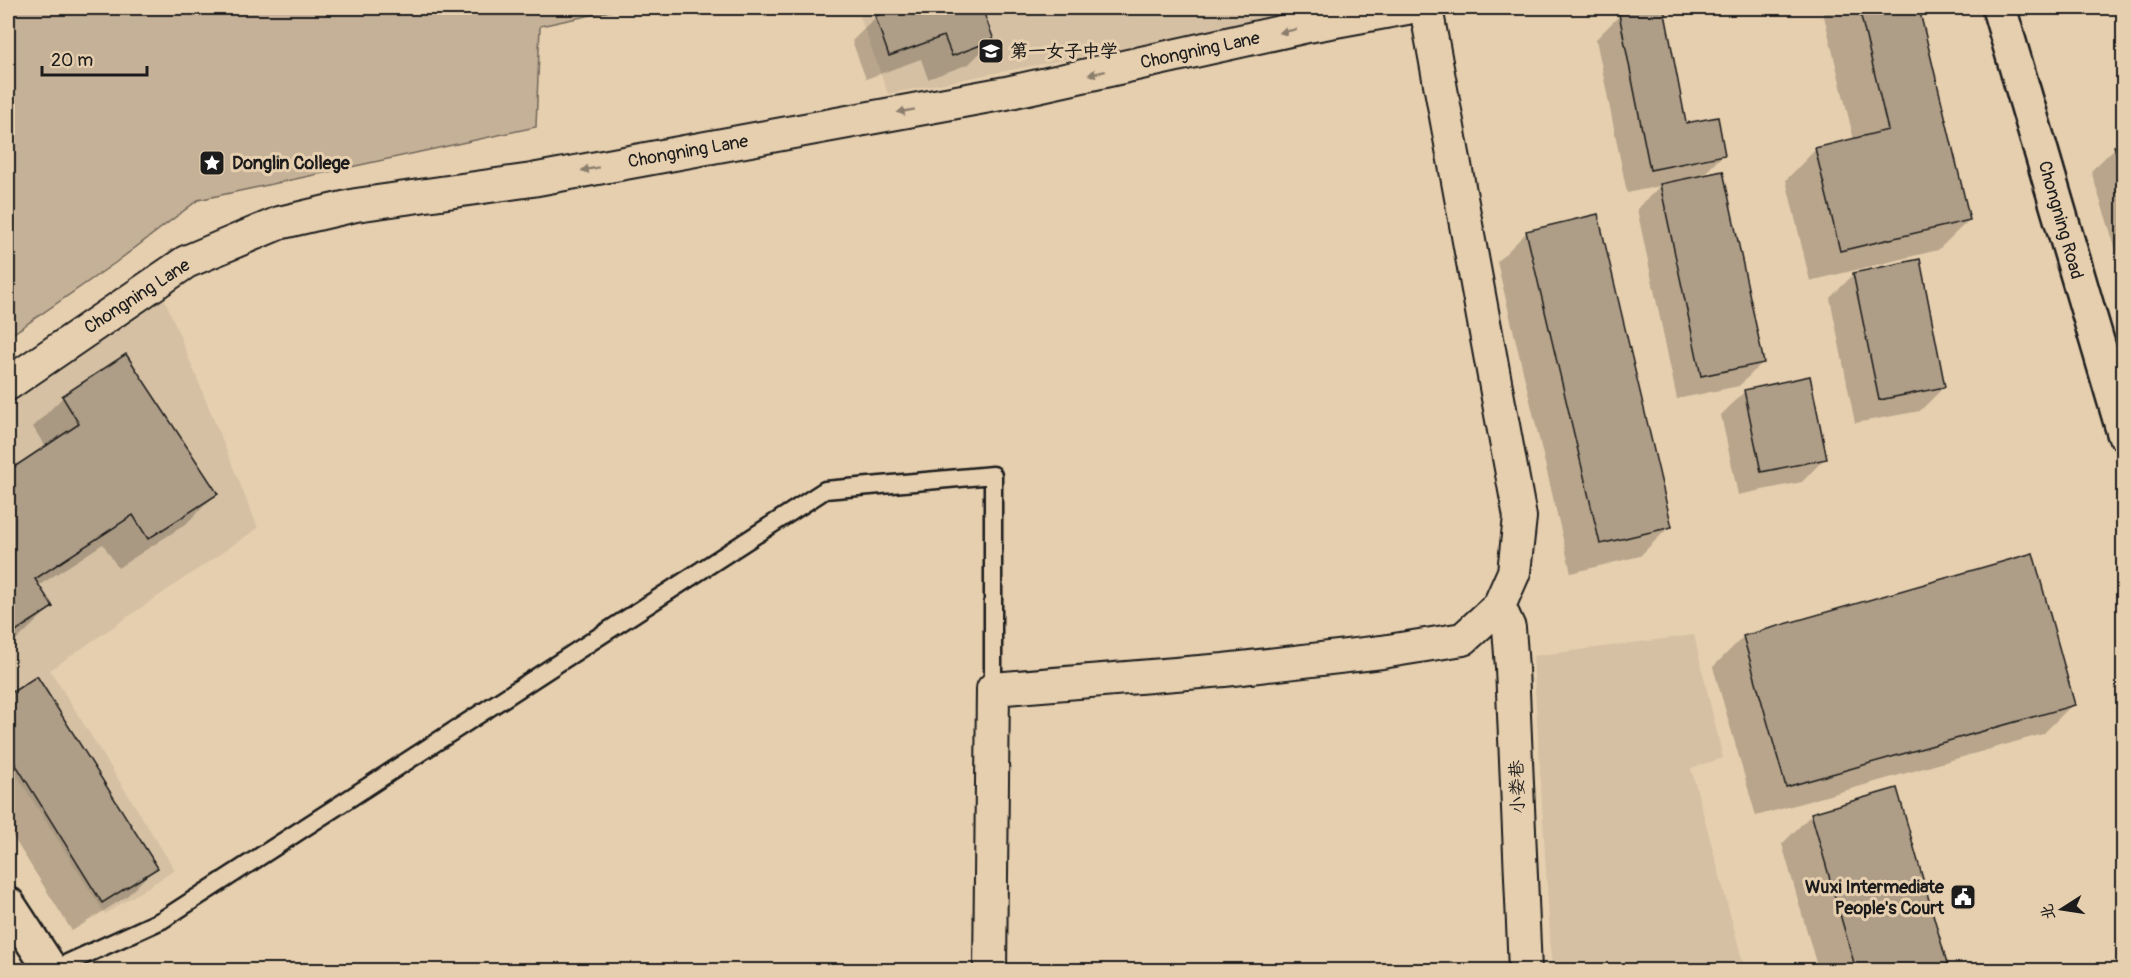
<svg xmlns="http://www.w3.org/2000/svg" width="2131" height="978" font-family="Pangolin,'LXGW WenKai TC',sans-serif">
	<style>
		.built { fill: #d5c0a3 }
		.green { fill: #c5b197; stroke: #70665a; stroke-width: 1.5 }
		.shadow { fill: #0003 }
		.building { fill: #ae9d87; stroke: #1c1c1c; stroke-width: 1.5 }
		.lines { fill: none; stroke-linecap: round; stroke-linejoin: round }
		.lane-casing { stroke: #1c1c1c; stroke-width: 21 }
		.street-casing { stroke: #1c1c1c; stroke-width: 36 }
		.secondary-casing { stroke: #1c1c1c; stroke-width: 38 }
		.lane { stroke: #e6cfaf; stroke-width: 16 }
		.street { stroke: #e6cfaf; stroke-width: 32 }
		.secondary { stroke: #e6cfaf; stroke-width: 33 }
		.oneway { fill: #8b7e6d }
		.labels { text-anchor: middle; stroke-width: 6; stroke-linejoin: round; paint-order: stroke }
		.street-label { font-size: 18px; fill: #1c1c1c; stroke: #e6cfaf }
		.poi-label { font-size: 18px; font-weight: bold; fill: #1c1c1c; stroke: #e6cfaf; text-anchor: start }
	</style>
	<rect width="100%" height="100%" fill="#e6cfaf"/>
	<filter id="ink" filterUnits="userSpaceOnUse"><feTurbulence type="fractalNoise" baseFrequency=".0167" numOctaves="2"/><feDisplacementMap in="SourceGraphic" scale="12" xChannelSelector="R" yChannelSelector="G"/><feConvolveMatrix kernelMatrix="1 2 1 2 8 2 1 2 1" color-interpolation-filters="sRGB"/></filter>
	<g filter="url(#ink)">
		<path class="built" d="M857,8H1330L888,94Z
			M163,295L258,528L50,670L175,870L105,914L8,762V404Z
			M1694,635L1723,758L1691,768L1745,970H1552L1533,656Z"/>
		<path class="green" d="M8,8H624L540,26L536,127L198,200L115,263L8,337Z"/>
		<path class="shadow" d="M900,8H981L993,40L969,64L928,79L921,59L866,79L852,41L876,17Z
			M1663,8L1685,125L1724,154L1701,177L1763,362L1739,386L1677,399L1637,209L1660,186L1627,193L1596,39L1620,15Z
			M1822,8H1917L1969,220L1938,250L1810,281L1786,180L1816,149L1854,140Z
			M2124,145V275L2091,171L2115,148Z
			M1527,232L1670,526L1640,556L1571,573L1497,262Z
			M1854,274L1944,387L1920,411L1855,423L1830,298Z
			M126,356L216,494L186,524L118,568L103,544L38,586L51,607L21,636L8,645V472L46,448L33,427L63,397Z
			M1745,391L1825,458L1802,482L1738,495L1721,415Z
			M1743,637L2073,704L2043,734L1756,816L1713,667Z
			M37,678L156,867L126,897L72,931L8,829V697Z
			M1896,790L1947,970H1818L1782,844L1812,814Z"/>
		<path class="building" d="M899,8H982L994,40L952,56L944,36L889,56L875,16Z
			M1651,8H1664L1686,123L1718,117L1725,155L1650,170L1619,14Z
			M1859,8H1919L1970,220L1840,251L1815,148L1888,130Z
			M2124,144V176L2114,146Z
			M1723,171L1764,363L1701,376L1660,184Z
			M1598,214L1672,527L1600,544L1526,231Z
			M1920,259L1945,387L1879,400L1853,273Z
			M126,354L218,494L148,539L133,515L35,579L53,607L8,636V471L79,424L62,396Z
			M1810,376L1827,459L1761,472L1744,390Z
			M2033,553L2075,705L1786,787L1743,636Z
			M37,676L158,868L102,903L8,752V695Z
			M1897,788L1949,970H1856L1811,813Z"/>
		<g class="lines">
			<g class="lane-casing">
				<path id="lane" d="M52,970L162,920L825,490L993,475V689"/>
			</g>
			<g class="street-casing">
				<path id="street" d="M8,384L186,262L279,223L356,205L532,180L1006,93L1308,26L1407,8
					M1499,606L1509,628L1512,668L1525,970
					M990,970L993,689L1224,670L1382,652L1463,639L1499,606L1514,572L1520,517L1426,8"/>
			</g>
			<g class="secondary-casing">
				<path id="secondary" d="M1999,8L2124,433
					M8,904L51,970"/>
			</g>
			<use href="#lane" class="lane"/>
			<use href="#street" class="street"/>
			<use href="#secondary" class="secondary"/>
		</g>
		<defs><path id="oneway-solid" d="M-6-.8H1V-3.2L6.5 0L1 3.2V.8H-6Z" transform="scale(1.5)"/></defs>
		<g class="oneway">
			<use href="#oneway-solid" transform="translate(1288 31) rotate(168)"/>
			<use href="#oneway-solid" transform="translate(1097 73) rotate(168)"/>
			<use href="#oneway-solid" transform="translate(906 111) rotate(170)"/>
			<use href="#oneway-solid" transform="translate(590 169) rotate(170)"/>
		</g>
	</g>
	<defs>
		<g id="school-square" transform="scale(1.35)"><rect x="-9" y="-9" width="18" height="18" rx="4" fill="#1c1c1c" stroke="#e6cfaf"/><path d="M0-5L7-2L0 1L-7-2ZM-4 1L0 2.5L4 1V4Q0 6-4 4Z" fill="#fff"/></g>
		<g id="sight-square" transform="scale(1.35)"><rect x="-9" y="-9" width="18" height="18" rx="4" fill="#1c1c1c" stroke="#e6cfaf"/><path d="M0-6L1.8-2.2L6-1.7L2.9 1.2L3.7 5.4L0 3.3L-3.7 5.4L-2.9 1.2L-6-1.7L-1.8-2.2Z" fill="#fff"/></g>
		<g id="civic-square" transform="scale(1.35)"><rect x="-9" y="-9" width="18" height="18" rx="4" fill="#1c1c1c" stroke="#e6cfaf"/><path d="M-.6-6.5H3V-4.5H.6V-3L4-1V1h2V6H-6V1h2V-1L-.6-3ZM-1.2 2.5V6h2.4V2.5Z" fill="#fff"/></g>
	</defs>
	<g fill-rule="evenodd">
		<use href="#school-square" x="991" y="51"/>
		<use href="#sight-square" x="212" y="163"/>
		<use href="#civic-square" x="1963" y="897"/>
	</g>
	<g class="labels">
		<g class="street-label">
			<text transform="translate(1200 50) rotate(-12)" y="6">Chongning Lane</text>
			<text transform="translate(688 151) rotate(-10)" y="6">Chongning Lane</text>
			<text transform="translate(2061 220) rotate(74)" y="6">Chongning Road</text>
			<text transform="translate(137 296) rotate(-33)" y="6">Chongning Lane</text>
			<text transform="translate(1517 787) rotate(-92)" y="6">小娄巷</text>
		</g>
		<g class="poi-label">
			<text x="1010" y="57">第一女子中学</text>
			<text x="232" y="169">Donglin College</text>
			<text x="1944" y="893" text-anchor="end">Wuxi Intermediate<tspan x="1944" dy="21">People's Court</tspan></text>
		</g>
	</g>
	<rect width="2131" height="978" fill="none" stroke="#e6cfaf" stroke-width="30"/>
	<rect x="15" y="15" width="2101" height="948" fill="none" stroke="#1c1c1c" stroke-width="2" filter="url(#ink)"/>
	<g transform="translate(2062 909) rotate(258)" stroke="#e6cfaf" stroke-width="4.5" paint-order="stroke">
	<path d="M0-4.5L10 22L0 15L-10 22Z" fill="#1c1c1c"/>
	<text y="-9" font-size="16" font-weight="bold" text-anchor="middle" fill="#1c1c1c">北</text>
	</g>
	<path d="M42 66v9h105v-9" fill="none" stroke="#1c1c1c" stroke-width="3"/>
	<text x="51" y="66" font-size="18" fill="#1c1c1c" stroke="#e6cfaf" stroke-width="4.5" paint-order="stroke">20 m</text>
</svg>
